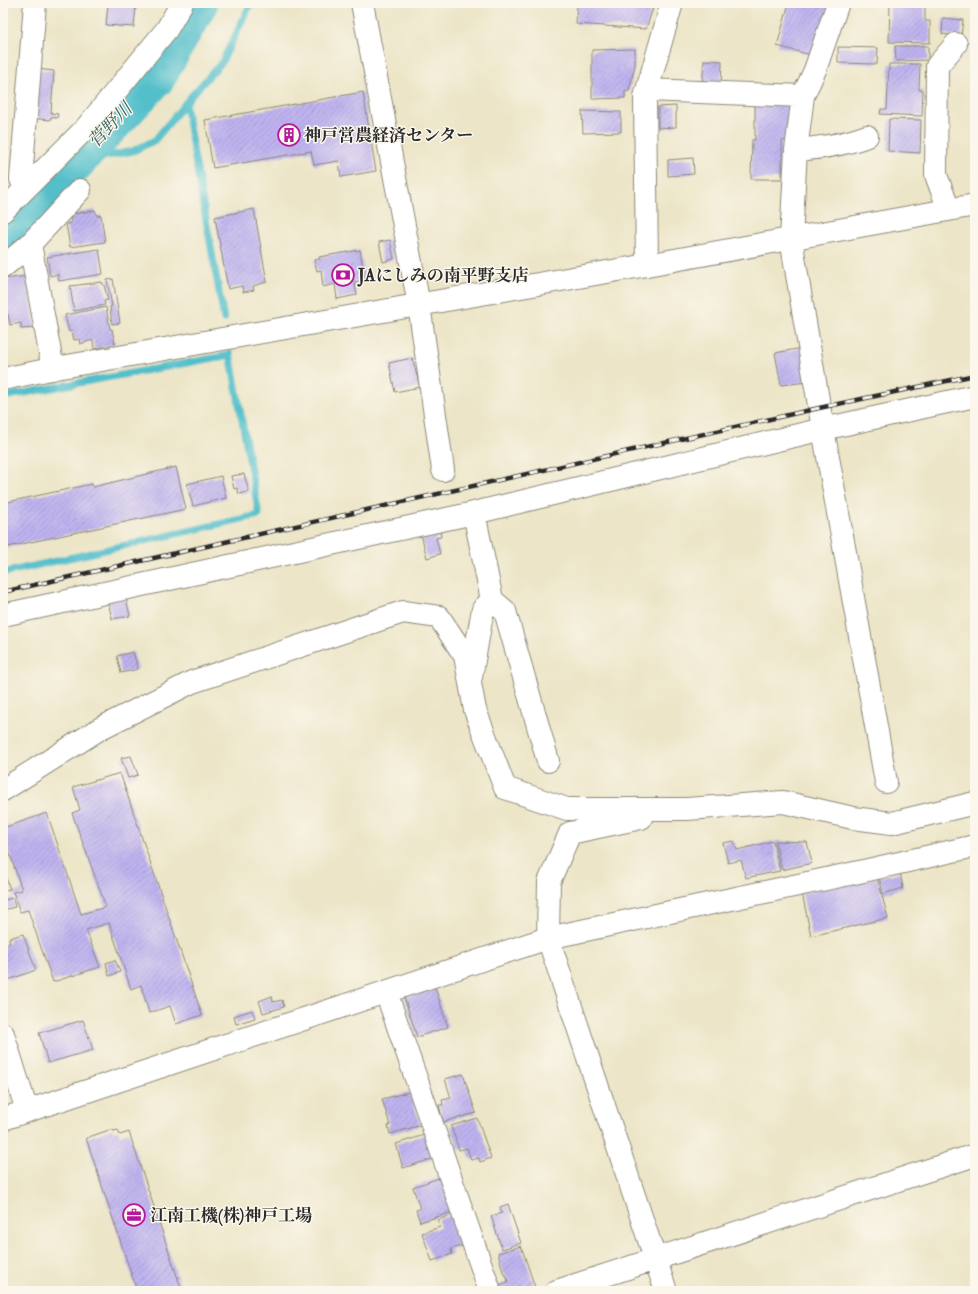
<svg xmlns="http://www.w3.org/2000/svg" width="978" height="1294" font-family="'IM FELL Double Pica','Noto Serif JP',serif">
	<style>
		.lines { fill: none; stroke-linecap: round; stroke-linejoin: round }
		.stream { stroke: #52bfcb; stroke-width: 7 }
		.river { stroke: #52bfcb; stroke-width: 40 }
		.building { fill: url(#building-hatch) }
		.minor-casing { stroke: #8c8879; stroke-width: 24 }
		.minor { stroke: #fff; stroke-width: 22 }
		.rail-casing { stroke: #2b2b2b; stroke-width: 4.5 }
		.rail { stroke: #fbf7ec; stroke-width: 3; stroke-dasharray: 9; stroke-linecap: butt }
		.labels { text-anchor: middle; stroke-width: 3; stroke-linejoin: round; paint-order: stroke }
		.poi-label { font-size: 17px; font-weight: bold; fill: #2b2b2b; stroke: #fbf7ec; text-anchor: start }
		.water-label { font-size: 18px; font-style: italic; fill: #395f63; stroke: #fbf7ec }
	</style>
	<defs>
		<pattern id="building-hatch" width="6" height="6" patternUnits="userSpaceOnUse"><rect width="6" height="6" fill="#bfb4f0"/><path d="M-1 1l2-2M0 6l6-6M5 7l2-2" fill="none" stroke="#9b93c3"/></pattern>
	</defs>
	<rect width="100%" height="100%" fill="#fbf7ec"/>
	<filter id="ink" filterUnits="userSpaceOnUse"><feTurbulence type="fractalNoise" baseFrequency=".025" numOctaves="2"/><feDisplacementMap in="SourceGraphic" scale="8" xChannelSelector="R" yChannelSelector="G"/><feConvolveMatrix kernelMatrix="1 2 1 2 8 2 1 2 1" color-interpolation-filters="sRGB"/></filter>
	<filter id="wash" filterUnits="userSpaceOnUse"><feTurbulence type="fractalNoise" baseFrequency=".012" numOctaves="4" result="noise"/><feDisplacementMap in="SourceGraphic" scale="16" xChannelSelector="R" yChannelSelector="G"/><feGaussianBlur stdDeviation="0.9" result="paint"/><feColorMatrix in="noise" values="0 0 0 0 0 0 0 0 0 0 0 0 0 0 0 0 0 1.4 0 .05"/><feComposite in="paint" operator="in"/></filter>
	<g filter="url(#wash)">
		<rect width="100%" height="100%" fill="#ece5c7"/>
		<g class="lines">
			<path class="stream" d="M185,104L224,319
				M82,155L97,158L133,151L155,140L192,95L222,62L251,3
				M3,397L230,355
				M3,573L259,515L230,353"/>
			<path class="river" d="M3,233L57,181L156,77L198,3"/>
		</g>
		<g id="blocks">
			<path class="building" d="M577,3H650V5H654L646,29L576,24Z
				M789,3H830L815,56L777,46Z
				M890,3H925V21H930V43L889,42Z
				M108,4L136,6L134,27L106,25Z
				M943,18L963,20L961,36L942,34Z
				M895,46H928V60L896,61Z
				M838,47L878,48L877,64L838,63Z
				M635,49V65L629,91L625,92V98L592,99V50Z
				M704,60L722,61L721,90L702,89Z
				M889,64H920L919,90H923L922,116L880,114L881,109H887Z
				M36,69L54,71L51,113L58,114L57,118L51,117L50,120L30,118Z
				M363,92L376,171L341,177L339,161L314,165L311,151L213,168L205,120Z
				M755,99L791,100V139L782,141V179H751L752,140H755Z
				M676,106V127L658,128V107Z
				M582,111L621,112V132L583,133Z
				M889,119L921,120L920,153L888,151Z
				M693,158L694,174L668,176V160Z
				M254,209L267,282L253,286L254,290L243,292L242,286L228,289L215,217Z
				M95,210L97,216L101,215L105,242L70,247L66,224L71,223L70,218L73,217V214Z
				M390,240L394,259L383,262L379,242Z
				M99,249L103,274L59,281L58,274L50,276L47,257Z
				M360,250L365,280L354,282L357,295L337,299L335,284L323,287L321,270L317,271L314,260L320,259L319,257Z
				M28,276L35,328L21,329V323L10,325L8,314H3V300L7,299L3,279Z
				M113,279L120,323L112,324L110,307L112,306L107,280Z
				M102,282L103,285H104L108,300L104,301L105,305L74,311L70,286Z
				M106,307L110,329H112L115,344L94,349L93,340L80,344L79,339L74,340L72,331L69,332L65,315Z
				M802,348L808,382L781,385L775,353Z
				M412,358L420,387L395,392L389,363Z
				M176,467L186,509L3,548V503L92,484L93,487Z
				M244,474L249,492L239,494L237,488L234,489L231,476Z
				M221,476L226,498L193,506L187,484Z
				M440,529L441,537L436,538L440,554L427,558L421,534Z
				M126,598L130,616L112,619L108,602Z
				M133,652L138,669L121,673L117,656Z
				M131,756L138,775L128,778L121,758Z
				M120,773L202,1015L176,1024L170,1006L149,1013L141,985L131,989L109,923L86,930L100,967L53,982L28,910L20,912L13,892L22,890L3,833V828L47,813L81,914L106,907L72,813L80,810L73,787Z
				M734,841L737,850L773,841L780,871L746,878L741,860L728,863L723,843Z
				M775,841L807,842L812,863L782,870Z
				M3,870L10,889L3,891Z
				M900,872L903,888L883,894L879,877Z
				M877,877L888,918L811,936L802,893Z
				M3,897L4,900L13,898L15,907L3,910Z
				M23,934L36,970L8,980L3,964V945L10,943L9,938Z
				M115,960L120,972L109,976L106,963Z
				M435,987L448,1027L417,1037L404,997Z
				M272,996L273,1002L282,1000L284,1007L263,1013L259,1001Z
				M252,1010L255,1018L236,1024L234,1016Z
				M83,1020L93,1050L48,1063L39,1033Z
				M463,1074L476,1113L443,1122L439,1105H443L442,1100L451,1098L445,1079Z
				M409,1092L421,1125L390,1134L388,1126L390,1125L382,1099Z
				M477,1118L491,1158L480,1162L479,1158L471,1160L467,1148L459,1150L451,1126Z
				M112,1129L113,1131L118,1130L120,1135L129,1132L182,1291H137L86,1138Z
				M427,1134L435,1158L403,1168L396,1144Z
				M442,1177L453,1209L450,1210V1213L420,1222L416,1210L420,1209L413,1187Z
				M508,1204L521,1243L502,1249L491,1216L502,1213L500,1207Z
				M454,1214L466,1245L451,1249L452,1254L432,1261L422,1233L440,1227L438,1220Z
				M521,1246L536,1290L531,1291H499L497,1286L508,1282L506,1275H504L498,1253Z"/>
		</g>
	</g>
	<g filter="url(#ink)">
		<use href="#blocks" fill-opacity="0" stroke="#8c8879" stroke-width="1"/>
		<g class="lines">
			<g class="minor-casing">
				<path id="minor" d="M362,3L419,305L443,470
					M647,90L803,96
					M796,150L803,96L815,70L838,3
					M25,189L21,179L35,3
					M949,210L936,175L937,66L956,44
					M3,211L85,129L167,29L182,3
					M647,265L645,97L672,3
					M3,267L30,244
					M53,369L30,244L80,190
					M3,379L56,368L647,265L975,205
					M492,600L474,513L823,429L791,239L796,150C820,148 844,145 867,136
					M3,615L474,513
					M471,677L483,609L492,600L505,611L548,761
					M886,782L823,429L975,396
					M3,790L101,728L192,682L403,612L439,617L465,656L475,710L505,788L567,809H687L783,802L853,818L892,823L975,803
					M641,818L570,833L549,882L548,938L666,1291
					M386,992L490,1291
					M3,1034L27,1111
					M3,1119L548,938L859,872L975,846
					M557,1291L975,1155"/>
			</g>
			<use href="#minor" class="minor"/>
			<g class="rail-casing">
				<path id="rail" d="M3,592L819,408L975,375"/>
			</g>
			<use href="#rail" class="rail"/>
		</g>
	</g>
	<defs>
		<g id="building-ring" transform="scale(1.15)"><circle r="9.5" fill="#fbf7ec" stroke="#b5179e" stroke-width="1.5"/><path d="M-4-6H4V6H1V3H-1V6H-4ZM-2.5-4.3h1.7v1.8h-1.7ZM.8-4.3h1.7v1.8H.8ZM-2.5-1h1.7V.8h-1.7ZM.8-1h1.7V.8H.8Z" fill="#b5179e"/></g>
		<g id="bank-ring" transform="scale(1.15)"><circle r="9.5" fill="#fbf7ec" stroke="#b5179e" stroke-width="1.5"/><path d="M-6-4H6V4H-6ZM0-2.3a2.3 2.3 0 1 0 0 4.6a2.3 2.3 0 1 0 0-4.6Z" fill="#b5179e"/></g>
		<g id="office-ring" transform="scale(1.15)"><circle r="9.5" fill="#fbf7ec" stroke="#b5179e" stroke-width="1.5"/><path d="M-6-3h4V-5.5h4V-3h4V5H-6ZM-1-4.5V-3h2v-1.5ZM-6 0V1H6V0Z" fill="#b5179e"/></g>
	</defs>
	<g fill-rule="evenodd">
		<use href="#building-ring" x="289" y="135"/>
		<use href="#bank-ring" x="343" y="275"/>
		<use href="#office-ring" x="134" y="1215"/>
	</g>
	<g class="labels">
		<g class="poi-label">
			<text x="304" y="141">神戸営農経済センター</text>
			<text x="358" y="281">JAにしみの南平野支店</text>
			<text x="150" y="1221">江南工機(株)神戸工場</text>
		</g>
		<g class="water-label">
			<text transform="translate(110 125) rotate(-46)" y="6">菅野川</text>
		</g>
	</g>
	<rect width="978" height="1294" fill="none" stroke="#fbf7ec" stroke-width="16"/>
</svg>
